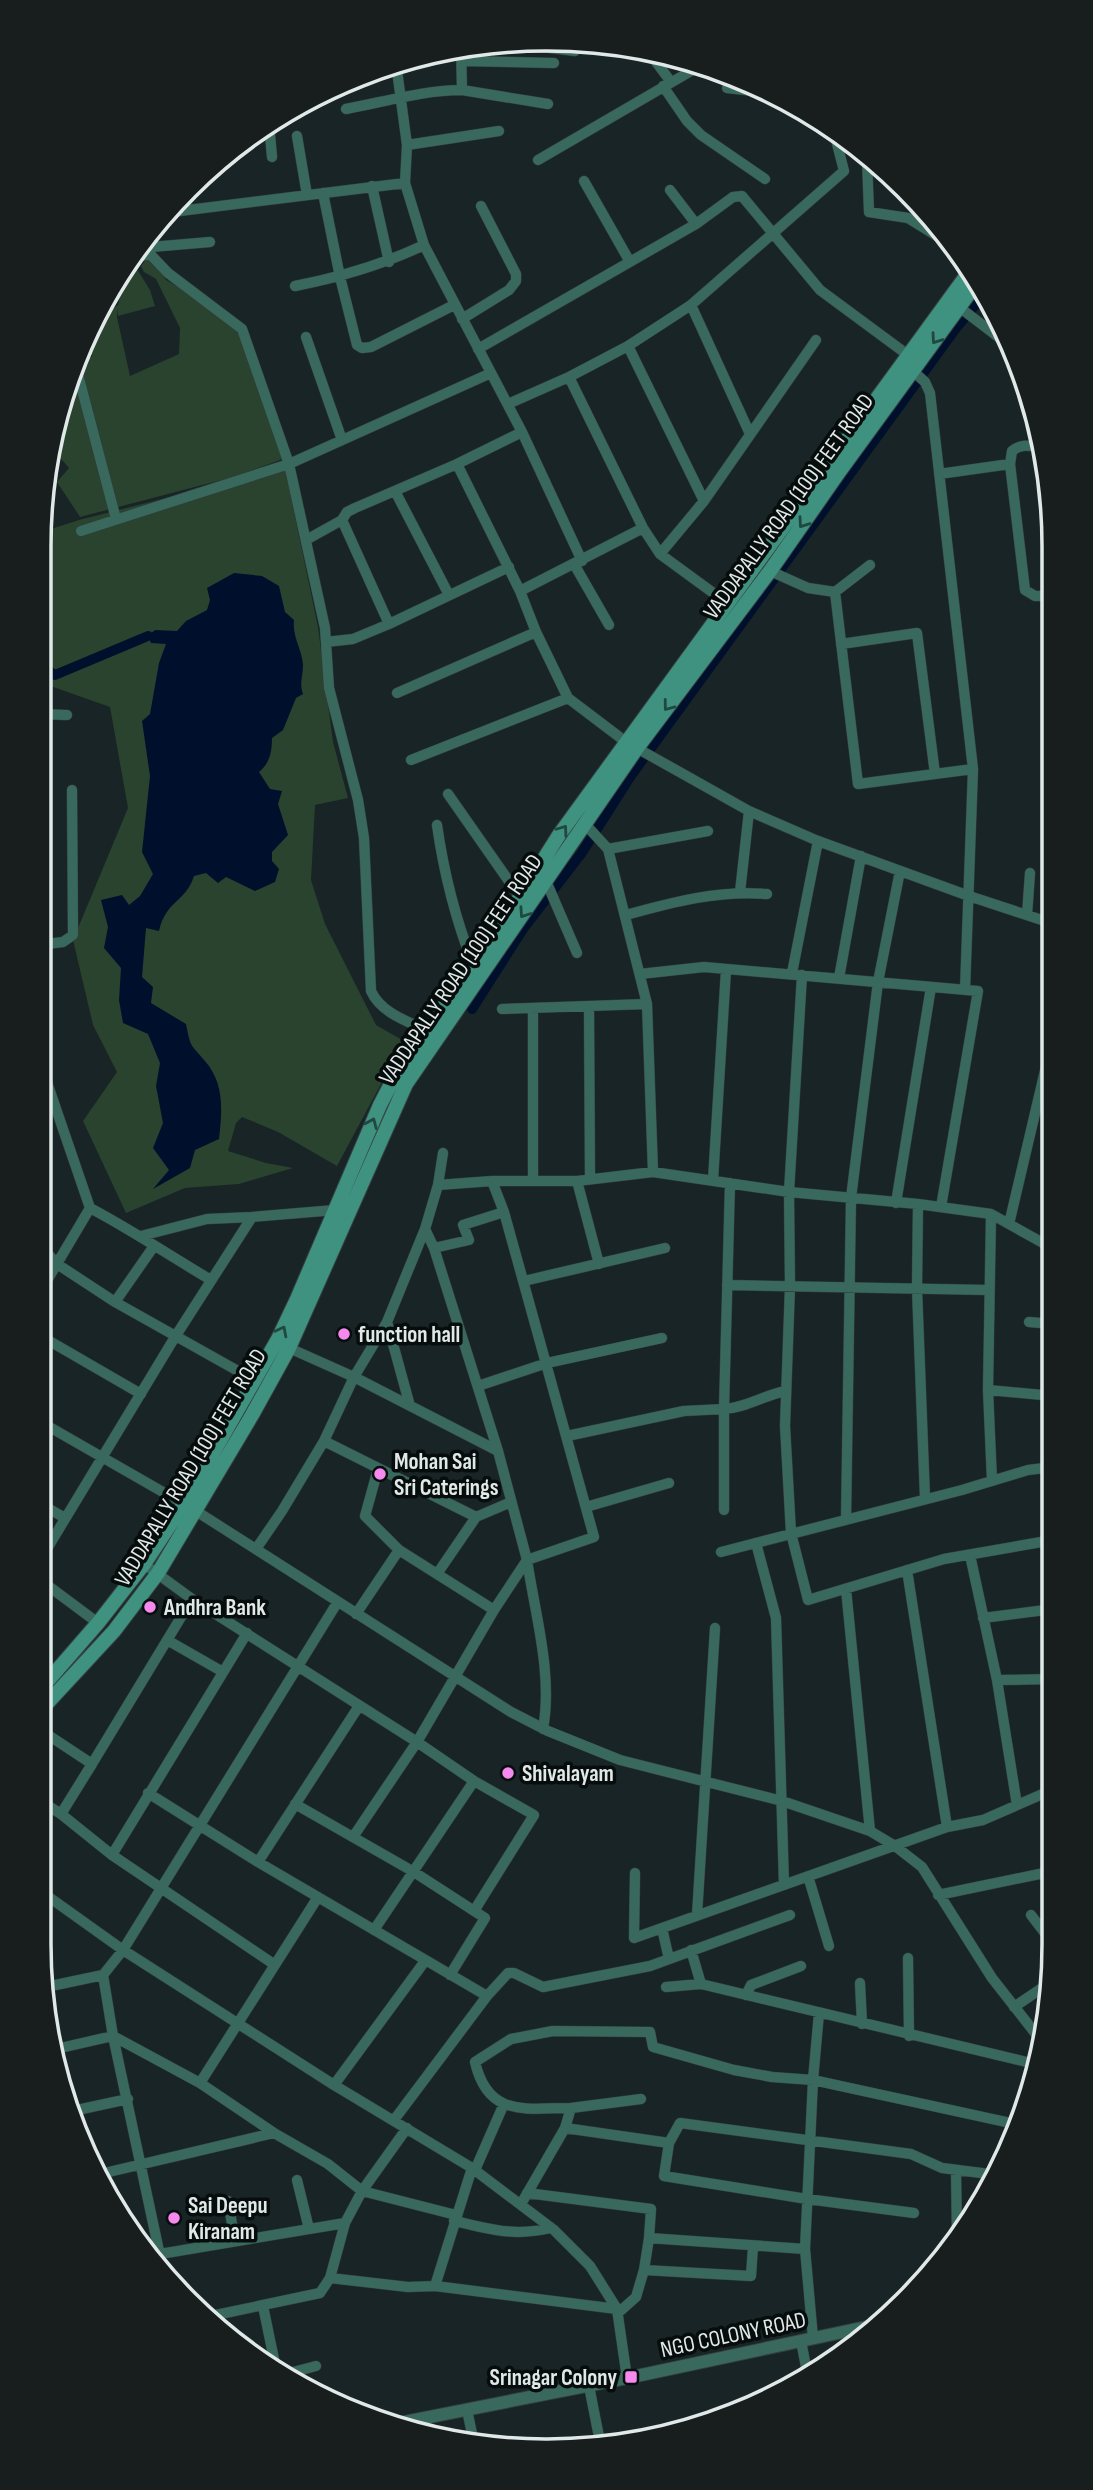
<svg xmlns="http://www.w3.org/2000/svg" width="1093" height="2490" font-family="'Sofia Sans Condensed',sans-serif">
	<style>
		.green { fill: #29432f }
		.water { fill: #00102c }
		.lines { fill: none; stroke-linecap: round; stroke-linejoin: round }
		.canal { stroke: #00102c; stroke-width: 10 }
		.minor-casing { stroke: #343f40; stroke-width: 11 }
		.tertiary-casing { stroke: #343f40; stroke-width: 14 }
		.secondary-casing { stroke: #343f40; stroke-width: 16 }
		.minor { stroke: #39695d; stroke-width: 10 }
		.tertiary { stroke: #39695d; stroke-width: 12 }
		.secondary { stroke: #3f9180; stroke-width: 14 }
		.oneway { stroke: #204840 }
		.poi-dot { fill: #f589ee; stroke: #070c0c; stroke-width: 2.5 }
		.labels { text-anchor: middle; stroke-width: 7; stroke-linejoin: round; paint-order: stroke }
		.street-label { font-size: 23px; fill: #e0e8e8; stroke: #070c0c }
		.poi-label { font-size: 23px; font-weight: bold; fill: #e0e8e8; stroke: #070c0c; text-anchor: start }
		.rim { fill: none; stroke: #e0e8e8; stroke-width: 3.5 }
	</style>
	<rect width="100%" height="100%" fill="#182425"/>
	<path class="green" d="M147,258L156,264L166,280L204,302L237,328L283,459L233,477L80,517L57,482L69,468L57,454L55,447L66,383L75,361L92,357L87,337L103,325L111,309L118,305L123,286L133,269H137L150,290L155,306L118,316L117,309V317L130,376L179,354L180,328L156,279L144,272L141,266Z
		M133,266L109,306L90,329L107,292L125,267Z
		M285,468L318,627L333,742L348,798L315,805L311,880L325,924L376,1025L404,1041L337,1166L278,1132L242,1117L236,1123L228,1151L266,1163L293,1168L239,1184L185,1188L126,1213L83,1121L117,1072L93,1025L73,940L128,808L110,707L39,682L40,535L54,528L79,520Z"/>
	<path class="water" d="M234,573L262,576L279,586L285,612L294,620C292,637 302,649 303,665C303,676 299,683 303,694L296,698L283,730L272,738C272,751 270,763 259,772L270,789L282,791L278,804L288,835L272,852V861L279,869L275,882L255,891L226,877L218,883L206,873L194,876C186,902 166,900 159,931L146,928L142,977L153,987L151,1003L186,1024C191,1049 190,1043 205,1061C225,1084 222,1112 219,1139L195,1150L190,1168L153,1189L169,1170L153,1148L163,1123L156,1086L160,1063L148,1034L123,1023L119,1000L121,968L104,948L108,927L101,900L122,895L129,905L140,896L153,874L142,852L150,776L142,721L150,714L159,663L166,644L151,643L148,636L155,630L177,631L186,621L207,610L210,600L207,588Z"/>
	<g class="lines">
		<path class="canal" d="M39,665L55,675L148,636
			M472,1009L523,929L581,854L630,777L956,328L983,296"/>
		<g class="minor-casing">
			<path id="minor" d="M500,42L575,51
				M648,51L671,82
				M462,61L554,63
				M396,63L407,145L405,183L424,245L522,432L582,561
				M663,86L687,121L701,135L765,179
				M727,88L763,92
				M462,90L548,104
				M346,109C384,102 424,90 462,90L461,48
				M269,124L272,157
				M297,136L307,195
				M407,145L499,131
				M538,160L703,64
				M867,160L869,212L908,218L955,247
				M584,181L630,262
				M372,186L389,262
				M670,190L696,224
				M323,193L340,277L357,345L362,348L371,347L454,305
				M164,213L405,183
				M151,247L210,242
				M150,254L168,273L242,329L289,464L325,628L329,688L358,800L364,838L371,991C381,1013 407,1021 428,1031
				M131,258L150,254V232
				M295,286C341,277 382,265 424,245
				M691,305L750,434
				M959,307L1014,349
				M462,319L509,290L516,281V274L481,206
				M306,337L342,440
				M628,346L704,501
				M478,349L696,224L733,197L742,196L820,290L912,358
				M75,363L116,519
				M913,371L925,382L930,393L973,769L965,990
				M569,377L643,528L660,554L727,603
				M508,404L569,377L628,346L691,305L844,171L833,128
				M1042,448C1030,446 1022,443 1012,451L1010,464L1025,590L1035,596H1050
				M457,464L520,591L536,632L568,698
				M939,474L1010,464
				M395,491L449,595
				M342,520L389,624
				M81,531L289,464L491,373
				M306,540L342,520L347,512L355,508L457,464L522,432
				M660,554L704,501L816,340
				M574,564L609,625
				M770,571L808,588L835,592L870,565
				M520,591L643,528
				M835,592L858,784L973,769
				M326,642L353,639L389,624L509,567
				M841,644L917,633L935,774
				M397,693L536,632
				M39,714L67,715
				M411,760L568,698L626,742L749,811L818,841L969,896L1051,923
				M448,794L520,897
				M584,823L608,849L647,1004L653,1172
				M437,825C444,874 455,918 473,964
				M608,849L708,831
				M546,881L577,953
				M740,892L749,811
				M626,915C673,902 718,890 767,894
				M1027,915L1030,873
				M39,945L63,942L73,935L72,790
				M792,973L818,841
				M640,974L704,967L978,991L941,1207
				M802,975L789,1192L790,1286L785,1426L791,1533L808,1600L944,1559L1053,1540
				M839,978L861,856
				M589,1007L590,1179
				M502,1009L647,1004
				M713,1180L726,970
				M533,1181V1009
				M577,1181L599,1264
				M438,1185L492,1181H577L653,1172L789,1192L918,1204L991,1214L1052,1248
				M896,1203L931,987
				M918,1204L917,1289L925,1498
				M90,1208C132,1230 170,1256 211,1280
				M991,1214L988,1390L1053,1396
				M1009,1224L1052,1041
				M425,1229L434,1248L498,1451L527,1560L594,1537L504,1212
				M141,1236L207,1219L252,1217L335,1210
				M39,1244L57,1264L115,1302L254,1380
				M434,1248L469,1240L463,1225L504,1212L492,1181
				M524,1281L665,1248
				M727,1285L989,1290
				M39,1294L90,1208L39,1059
				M115,1302L154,1246
				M387,1322L410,1406
				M1029,1322L1053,1324
				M39,1335L141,1394
				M289,1348L354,1377L498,1451
				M478,1386L547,1363L662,1338
				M988,1390L992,1481
				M39,1421L196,1511L511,1712L548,1731L620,1760L782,1801L870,1831L895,1846L922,1867L992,1978L1039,2038
				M567,1436L684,1411L724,1409L730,1183
				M324,1441L476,1517
				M378,1469L365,1516L399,1550
				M39,1503L65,1518
				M586,1507L669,1483
				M724,1510V1409C746,1408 764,1395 786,1391
				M846,1520L851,1198L878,982L900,871
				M756,1543L776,1618L784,1885
				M256,1549L282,1511L324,1441L354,1377L387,1322L425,1229L438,1185L443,1153
				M721,1552L962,1490L1028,1470L1053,1467
				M970,1555L997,1680L1017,1805
				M527,1560C535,1614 553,1674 543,1729
				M39,1562L175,1337L252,1217
				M144,1564L192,1599L417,1742L474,1781L534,1815L474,1911
				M907,1570L947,1827
				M437,1574L476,1517L511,1502
				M39,1579L98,1623
				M846,1589L870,1831
				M356,1614L399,1550L494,1610
				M983,1618L1053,1609
				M167,1640L223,1672
				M997,1680L1054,1679
				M39,1729L92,1764L192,1599
				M148,1793L258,1862L487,1996
				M39,1800L61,1814L112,1855L275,1965
				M295,1804L414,1872L485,1918L450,1975
				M61,1814L92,1764
				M353,1837L417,1742L494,1610L527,1560
				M112,1855L247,1633
				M258,1862L359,1706
				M635,1873L634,1938L947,1827L983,1820L1054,1789
				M808,1876L829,1946
				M39,1890L123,1950L334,2085L472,2168L554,2230L590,2266L617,2309L627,2378
				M938,1895L1054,1871
				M697,1915L715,1628
				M1031,1915L1054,1945
				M662,1928L669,1959
				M374,1930L474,1781
				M691,1950L701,1984L1035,2064
				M908,1958L909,2036
				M860,1983L862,2024
				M46,1987L103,1975
				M666,1987L701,1984
				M746,1995L751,1985L801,1966
				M1014,2007L1048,1984
				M56,2049L113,2036L200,2083L274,2133L328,2164L362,2191L456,2215
				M200,2083L318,1897
				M334,2085L425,1961
				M571,2108C526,2108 488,2118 475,2062L511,2039L553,2031L650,2032L653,2047L734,2070L772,2077L813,2080L1020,2125
				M68,2112L128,2099
				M394,2120L487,1996L508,1973H514L543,1987L650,1966L790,1915
				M565,2128L571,2108L641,2099
				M669,2143L680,2123L911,2154L942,2168L997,2175
				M475,2170L503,2106
				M956,2170L957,2239
				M96,2175L274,2133
				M297,2180L309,2229
				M527,2193L651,2209L649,2238L805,2249
				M228,2201L235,2241
				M521,2204L565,2128L669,2143L664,2176L807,2199L914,2213
				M454,2221C492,2229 512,2237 551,2228
				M160,2254L345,2223L362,2191L407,2128
				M644,2270L649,2238
				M330,2278L408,2287L435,2286L617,2309
				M165,2279L113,2036L103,1975L123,1950L337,1603
				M435,2286L472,2168
				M263,2306L276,2369
				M618,2313L636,2297L644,2270L751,2276L753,2246
				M211,2316L320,2293L330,2278L345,2223
				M813,2338L805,2249L813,2080L819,2013
				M801,2341L808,2377
				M282,2375L316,2366
				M589,2386L601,2447
				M467,2410L474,2443"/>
		</g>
		<g class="tertiary-casing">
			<path id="tertiary" d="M399,2423L627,2378L871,2326"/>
		</g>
		<g class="secondary-casing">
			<path id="secondary" d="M39,1691L98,1623L144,1564L184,1504L278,1339L297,1299L380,1105L394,1078L520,897L559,835L969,272
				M39,1712L114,1631L158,1573L252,1415L289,1348L406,1084L637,748L770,571L839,472L976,284"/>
		</g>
		<use href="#minor" class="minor"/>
		<use href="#tertiary" class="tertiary"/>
		<use href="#secondary" class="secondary"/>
	</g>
	<defs><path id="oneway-chevron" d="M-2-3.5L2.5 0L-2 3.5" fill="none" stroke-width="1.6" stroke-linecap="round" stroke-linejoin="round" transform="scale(1.75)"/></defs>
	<g class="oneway">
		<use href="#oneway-chevron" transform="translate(936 339) rotate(125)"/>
		<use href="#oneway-chevron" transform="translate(803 523) rotate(125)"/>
		<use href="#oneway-chevron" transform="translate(668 706) rotate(127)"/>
		<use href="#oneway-chevron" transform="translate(563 830) rotate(-54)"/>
		<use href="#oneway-chevron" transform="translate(524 913) rotate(124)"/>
		<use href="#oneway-chevron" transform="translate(372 1123) rotate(-67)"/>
		<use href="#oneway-chevron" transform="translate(282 1331) rotate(-63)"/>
	</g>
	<g class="poi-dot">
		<circle cx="344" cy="1334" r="7"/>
		<circle cx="380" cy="1474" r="7"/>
		<circle cx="150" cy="1607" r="7"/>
		<circle cx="508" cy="1773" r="7"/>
		<circle cx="174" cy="2218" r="7"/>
		<rect x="624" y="2370" width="14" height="14" rx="3.5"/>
	</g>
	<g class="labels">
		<g class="street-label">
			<text transform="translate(788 506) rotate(-54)" y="8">VADDAPALLY ROAD (100) FEET ROAD</text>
			<text transform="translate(460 969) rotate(-56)" y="8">VADDAPALLY ROAD (100) FEET ROAD</text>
			<text transform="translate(190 1467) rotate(-59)" y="8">VADDAPALLY ROAD (100) FEET ROAD</text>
			<text transform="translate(733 2334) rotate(-12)" y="8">NGO COLONY ROAD</text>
		</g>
		<g class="poi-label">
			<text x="358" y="1342">function hall</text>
			<text x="394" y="1469">Mohan Sai<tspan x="394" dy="26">Sri Caterings</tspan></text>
			<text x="164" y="1615">Andhra Bank</text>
			<text x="522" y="1781">Shivalayam</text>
			<text x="188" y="2213">Sai Deepu<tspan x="188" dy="26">Kiranam</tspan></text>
			<text x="617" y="2385" text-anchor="end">Srinagar Colony</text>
		</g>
	</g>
	<path d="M0 0H1093V2490H0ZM546 51H547A495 495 0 0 1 1042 546V1944A495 495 0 0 1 547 2439H546A495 495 0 0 1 51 1944V546A495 495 0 0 1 546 51Z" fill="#181e1e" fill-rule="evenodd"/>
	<path class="rim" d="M546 51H547A495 495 0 0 1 1042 546V1944A495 495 0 0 1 547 2439H546A495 495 0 0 1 51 1944V546A495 495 0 0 1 546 51Z"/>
</svg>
